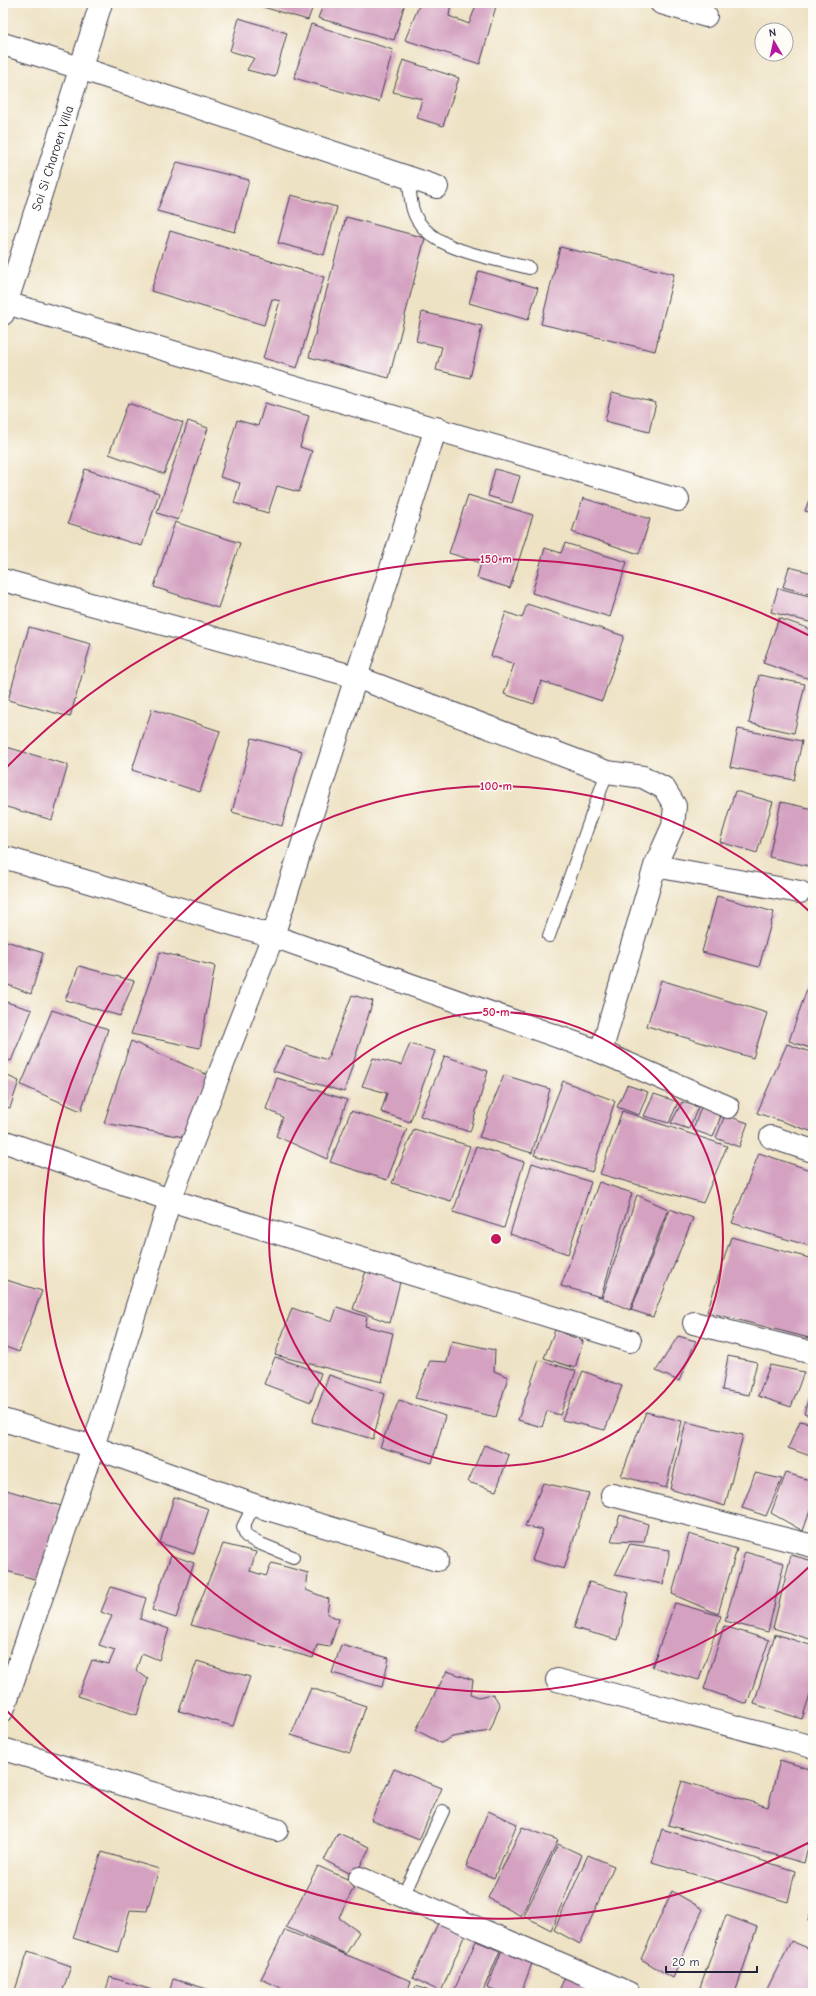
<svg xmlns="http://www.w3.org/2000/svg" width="816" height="1996" font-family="'Comic Neue',sans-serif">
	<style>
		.building { fill: #d4a1c1 }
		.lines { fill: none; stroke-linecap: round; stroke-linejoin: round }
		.service-casing { stroke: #413f50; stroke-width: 14 }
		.minor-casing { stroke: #413f50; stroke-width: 24 }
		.service { stroke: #fff; stroke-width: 12 }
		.minor { stroke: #fff; stroke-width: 22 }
		.ring { fill: none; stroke: #c2185b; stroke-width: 2 }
		.labels { text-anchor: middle; stroke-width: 3; stroke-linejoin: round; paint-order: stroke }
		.street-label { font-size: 13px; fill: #22223b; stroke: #fdfcf7 }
		.centre { fill: #c2185b; stroke: #fdfcf7; stroke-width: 2 }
		.ring-label { font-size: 12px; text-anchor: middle; font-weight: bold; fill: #c2185b; stroke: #fdfcf7; stroke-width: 3; stroke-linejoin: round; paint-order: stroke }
	</style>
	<rect width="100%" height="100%" fill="#fdfcf7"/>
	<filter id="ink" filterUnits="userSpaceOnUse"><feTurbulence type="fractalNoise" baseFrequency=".025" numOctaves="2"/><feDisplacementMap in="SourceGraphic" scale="8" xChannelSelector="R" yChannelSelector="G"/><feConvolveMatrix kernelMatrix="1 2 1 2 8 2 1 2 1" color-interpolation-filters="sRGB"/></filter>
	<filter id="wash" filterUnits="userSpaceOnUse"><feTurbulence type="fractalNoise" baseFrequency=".012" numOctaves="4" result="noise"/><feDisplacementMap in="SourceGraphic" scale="16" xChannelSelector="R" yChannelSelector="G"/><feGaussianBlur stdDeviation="0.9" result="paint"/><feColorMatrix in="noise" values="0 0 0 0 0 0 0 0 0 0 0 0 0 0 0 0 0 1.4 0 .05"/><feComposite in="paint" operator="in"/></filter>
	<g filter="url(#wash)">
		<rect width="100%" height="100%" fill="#eee2c4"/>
		<g id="blocks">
			<path class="building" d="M249,3H314L308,20Z
				M324,3H405L394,40L318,18Z
				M420,3H451L449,16L469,24L477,3H491L496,6L480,64L405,40Z
				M239,18L287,33L275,77L247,70L254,58L230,51Z
				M311,24L393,50L379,102L294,78Z
				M403,60L459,78L443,126L417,118L422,99L393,92Z
				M177,162L249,180L235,232L157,211Z
				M291,195L337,207L324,255L278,243Z
				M346,217L425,238L389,378L309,357Z
				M170,231L324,277L297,368L263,358L280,301L272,299L264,325L151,291Z
				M560,247L674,274L655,351L541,324Z
				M479,271L538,288L528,320L469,303Z
				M422,312L482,326L470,378L436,370L442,347L416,341Z
				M612,392L656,403L649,432L605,421Z
				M128,403L183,423L164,474L109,454Z
				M265,403L309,416L300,447L312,451L299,492L277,486L268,513L234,503L240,483L220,477L237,420L258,426Z
				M188,421L208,428L178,520L157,513Z
				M85,469L159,493L142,546L68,523Z
				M495,469L520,476L512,503L488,496Z
				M813,489V513L805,511Z
				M468,495L533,515L510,588L477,578L481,563L449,553Z
				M583,498L650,519L639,554L572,532Z
				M175,522L240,543L218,608L154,587Z
				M565,543L627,562L610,617L532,593L545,548L561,553Z
				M789,567L813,573V595L783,587Z
				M778,588L813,597V623L771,612Z
				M527,604L624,636L602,701L541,681L534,704L504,694L514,664L491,656L506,612L522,618Z
				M779,618L813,630V680L763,663Z
				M29,627L91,644L70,717L8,700Z
				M759,675L805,684L794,733L749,723Z
				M152,709L220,731L200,792L132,770Z
				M738,729L802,741L794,780L730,767Z
				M252,738L302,751L282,826L232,812Z
				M3,746L68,765L52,820L3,806Z
				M735,791L773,802L757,853L720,842Z
				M781,802L813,809V867L769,857Z
				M717,896L774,912L759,967L702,952Z
				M3,940L43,953L31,994L3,983Z
				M160,952L215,966L200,1048L131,1034Z
				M79,966L134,981L120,1016L65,1000Z
				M661,980L767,1013L753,1058L647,1026Z
				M809,983L813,984V1049L789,1041Z
				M352,995L373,1001L344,1092L273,1071L285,1046L327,1060Z
				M3,1001L32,1010L11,1061L3,1058Z
				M52,1010L108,1029L81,1111L21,1085Z
				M131,1041L208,1075L184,1137L104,1123Z
				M410,1044L435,1051L410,1122L381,1112L387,1093L362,1086L373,1058L401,1065Z
				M787,1044L813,1053V1132L757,1113Z
				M445,1056L488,1071L470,1132L420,1116Z
				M3,1074L19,1081L10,1108L3,1106Z
				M504,1075L550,1089L532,1153L479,1137Z
				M277,1078L347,1100L327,1159L276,1136L283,1117L266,1109Z
				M563,1081L615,1101L592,1172L534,1155Z
				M627,1085L648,1092L639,1115L617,1107Z
				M654,1094L678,1102L669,1123L644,1116Z
				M682,1102L698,1107L689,1129L671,1123Z
				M701,1107L722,1113L713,1137L693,1130Z
				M351,1111L407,1129L387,1180L330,1162Z
				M622,1111L727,1146L703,1203L600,1174Z
				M725,1115L748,1123L739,1147L716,1138Z
				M414,1129L470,1146L451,1201L392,1183Z
				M476,1146L524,1162L504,1228L453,1212Z
				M759,1153L813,1171V1247L732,1223Z
				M532,1163L591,1182L568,1254L510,1234Z
				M599,1182L632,1193L601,1297L561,1286Z
				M637,1195L668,1209L630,1310L602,1298Z
				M670,1209L693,1218L653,1317L631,1310Z
				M731,1237L813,1259V1339L707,1312Z
				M366,1271L400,1282L390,1323L353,1309Z
				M3,1279L42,1291L19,1352L3,1346Z
				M337,1307L367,1317L365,1326L393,1333L382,1382L275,1355L292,1308L332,1322Z
				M555,1330L583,1341L575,1368L544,1358Z
				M678,1336L696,1341L679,1381L656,1371Z
				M452,1341L495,1350L494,1371L508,1377L496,1417L415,1398L430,1361L447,1362Z
				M728,1356L757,1362L749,1395L722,1390Z
				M275,1357L321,1373L311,1402L264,1384Z
				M539,1360L576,1371L560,1415L547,1411L542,1427L518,1420Z
				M770,1365L804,1372L791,1407L758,1396Z
				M583,1371L622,1386L605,1430L562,1420Z
				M329,1375L385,1394L373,1439L312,1422Z
				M813,1382V1417L804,1414Z
				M399,1400L445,1416L432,1463L380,1447Z
				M646,1412L682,1421L666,1488L621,1476Z
				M800,1421L813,1424V1457L788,1448Z
				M686,1422L743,1435L725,1506L670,1489Z
				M484,1445L509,1455L496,1491L468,1482Z
				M755,1473L782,1479L766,1516L742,1508Z
				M786,1473L813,1481V1502L803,1531L771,1513Z
				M543,1483L589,1493L564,1569L532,1560L543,1530L525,1526Z
				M3,1489L61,1506L38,1580L3,1570Z
				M174,1497L209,1509L194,1554L160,1543Z
				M620,1515L648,1524L644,1542L611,1541Z
				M689,1534L737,1549L718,1614L672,1594Z
				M223,1544L256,1552L250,1571L266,1576L272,1563L308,1573L306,1590L329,1599L327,1614L339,1619L330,1647L317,1645L313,1658L191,1625Z
				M630,1544L670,1550L663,1584L615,1575Z
				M745,1552L784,1563L768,1632L725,1621Z
				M171,1555L194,1563L176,1618L152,1610Z
				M791,1555L813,1561V1640L773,1628Z
				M589,1582L629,1593L618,1640L574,1628Z
				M111,1587L146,1598L140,1619L169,1629L159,1660L142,1653L136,1670L148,1679L137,1715L78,1696L92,1660L109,1664L115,1650L99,1645L112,1616L101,1612Z
				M675,1603L721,1616L699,1680L652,1667Z
				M724,1626L769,1640L747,1704L704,1689Z
				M775,1634L813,1646V1685L802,1719L754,1704Z
				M341,1645L389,1658L382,1687L332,1673Z
				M197,1661L250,1677L233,1726L179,1711Z
				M447,1671L473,1680L471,1694L478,1697L493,1694L500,1705L490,1731L452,1737L441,1743L416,1730Z
				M311,1688L366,1706L350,1753L291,1735Z
				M780,1760L813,1770V1826L804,1863L668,1825L682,1781L768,1807Z
				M394,1769L442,1788L419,1840L371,1820Z
				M488,1811L517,1824L494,1878L466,1867Z
				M522,1827L558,1840L521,1916L488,1898Z
				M662,1829L795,1871L788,1902L652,1862Z
				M338,1833L370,1847L355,1876L324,1860Z
				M558,1844L582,1855L551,1930L524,1916Z
				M102,1852L159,1869L147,1911L130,1910L118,1952L73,1938Z
				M588,1855L614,1866L580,1944L554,1930Z
				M318,1866L356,1883L339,1918L359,1932L346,1954L286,1927Z
				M672,1891L703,1909L673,1978L641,1959Z
				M813,1907V1922L808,1921Z
				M726,1915L757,1927L735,1993H712L700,1987Z
				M438,1923L465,1934L441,1992L413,1978Z
				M285,1930L411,1981L407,1993H293L261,1979Z
				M476,1941L500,1951L482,1993H453Z
				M791,1941L813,1950V1993H765Z
				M504,1945L534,1958L521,1993H500L487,1988Z
				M28,1951L71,1966L62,1993H14Z
				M567,1972L593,1983L588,1993H558Z
				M110,1977L155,1991V1993H105Z
				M173,1979L221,1993H169Z
				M416,1986L434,1993H413Z"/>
		</g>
	</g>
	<g filter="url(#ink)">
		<use href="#blocks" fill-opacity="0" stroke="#413f50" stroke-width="1"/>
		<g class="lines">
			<g class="service-casing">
				<path id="service" d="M408,177C410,188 410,200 413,210C425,251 494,258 529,268
					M549,936L607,772
					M254,1505L243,1527L246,1536L256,1542L293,1557
					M403,1896L443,1811"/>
			</g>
			<g class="minor-casing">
				<path id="minor" d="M661,3L706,16
					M3,44L80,68L437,187
					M6,303L678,500
					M3,314L101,3
					M3,580L356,677L607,772L643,777L664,788L675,806L673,826L655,866L601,1052
					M3,857L273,936L601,1052L728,1107
					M655,866L800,892
					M771,1137L813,1151
					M3,1141L170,1200L630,1341
					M694,1323L813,1353
					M3,1420L93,1447L254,1505L437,1560
					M612,1495L813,1546
					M557,1680L813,1747
					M3,1710L93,1447L170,1200L273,936L436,428
					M3,1749L277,1830
					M360,1878L629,1993"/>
			</g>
			<use href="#service" class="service"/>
			<use href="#minor" class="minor"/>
		</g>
	</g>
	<g class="ring">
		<circle cx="496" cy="1239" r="227"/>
		<path d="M811 1565A453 453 0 1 1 811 913"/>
		<path d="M810 1842A680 680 0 0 1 7 1711M7 767A680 680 0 0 1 810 636"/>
	</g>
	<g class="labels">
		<g class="street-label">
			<text transform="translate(52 158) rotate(-72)" y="5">Soi Si Charoen Villa</text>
		</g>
	</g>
	<circle cx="496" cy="1239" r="6" class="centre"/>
	<g class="ring-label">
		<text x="496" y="563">150 m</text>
		<text x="496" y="790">100 m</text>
		<text x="496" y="1016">50 m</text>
	</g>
	<rect width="816" height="1996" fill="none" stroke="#fdfcf7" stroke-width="16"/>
	<g transform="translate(774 42) rotate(351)"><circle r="19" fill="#fdfcf7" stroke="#a5a5ac"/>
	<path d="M0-3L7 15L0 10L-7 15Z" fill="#b5179e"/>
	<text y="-6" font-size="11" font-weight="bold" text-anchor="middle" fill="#22223b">N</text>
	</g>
	<path d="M666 1966v6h91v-6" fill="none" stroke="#22223b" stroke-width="2"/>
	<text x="672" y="1966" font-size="12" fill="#22223b" stroke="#fdfcf7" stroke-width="3" paint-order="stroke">20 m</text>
</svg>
